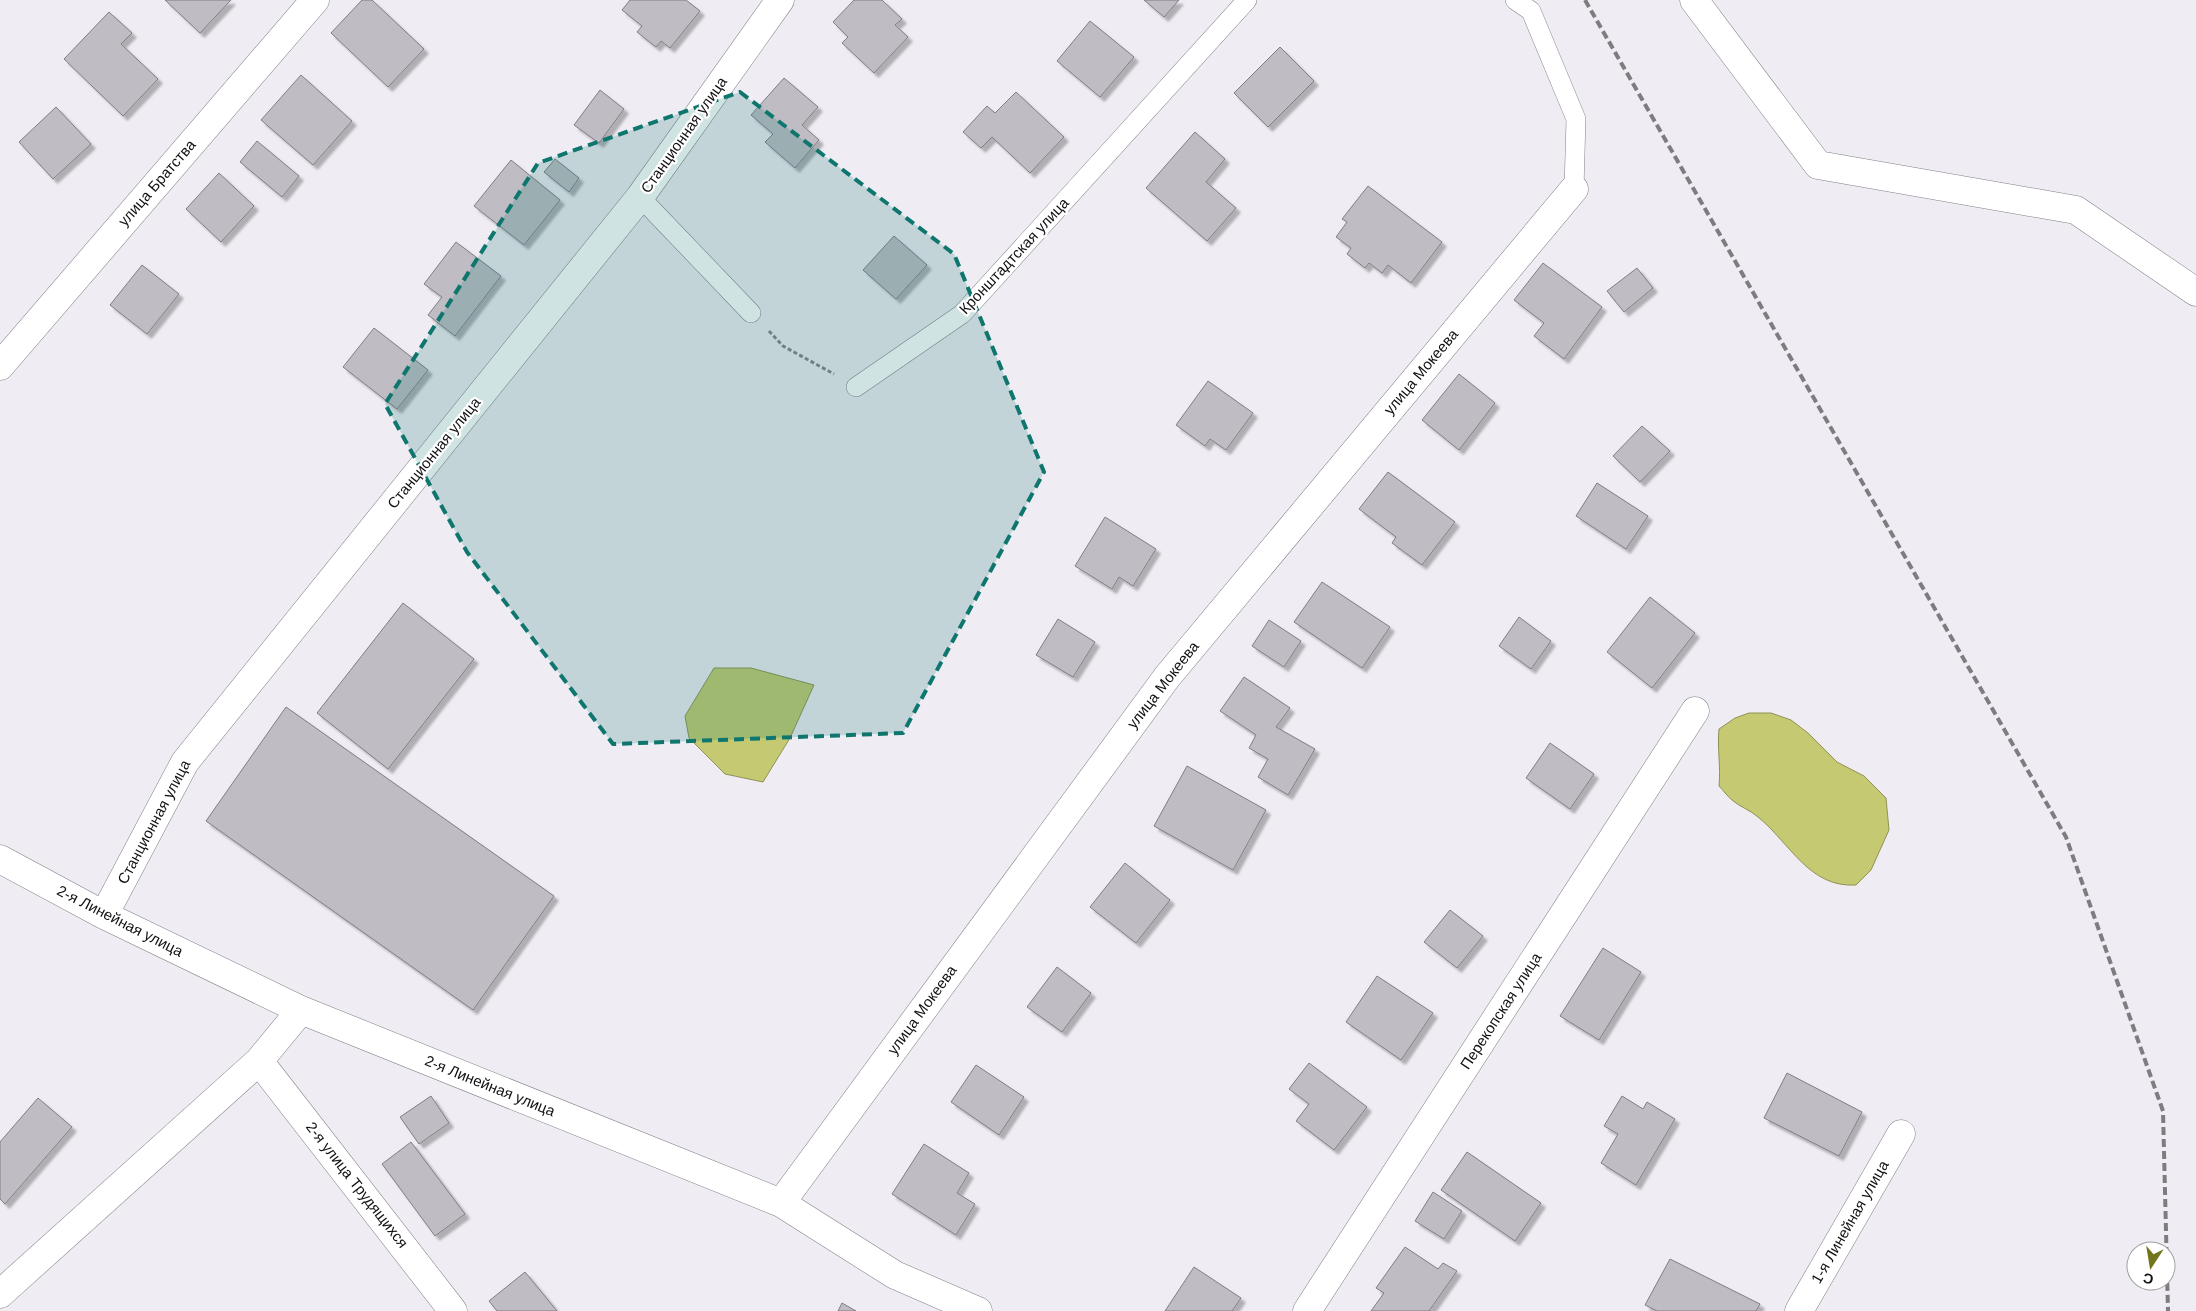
<svg xmlns="http://www.w3.org/2000/svg" width="2196" height="1311" font-family="Arial,sans-serif">
	<style>
		.water { fill: #c5ca72; stroke: #8f9255 }
		.building { fill: #bfbcc4; stroke: #817d85; filter: url(#shadow) }
		.lines { fill: none; stroke-linecap: round; stroke-linejoin: round }
		.service-casing { stroke: #827f86; stroke-width: 20 }
		.minor-casing { stroke: #827f86; stroke-width: 29 }
		.path { stroke: #868489; stroke-width: 3; stroke-dasharray: 4 2.5; stroke-linecap: butt }
		.service { stroke: #fff; stroke-width: 19 }
		.minor { stroke: #fff; stroke-width: 28 }
		.rail { stroke: #7e7c80; stroke-width: 4; stroke-dasharray: 8 4; stroke-linecap: butt }
		.marked { fill: #0f766e; fill-opacity: 0.2; stroke: #0f766e; stroke-width: 4; stroke-dasharray: 10 6; stroke-linejoin: round }
		.labels { text-anchor: middle; stroke-width: 4.5; stroke-linejoin: round; paint-order: stroke }
		.street-label { font-size: 15px; fill: #111012; stroke: #fff }
	</style>
	<defs>
		<filter id="shadow"><feDropShadow dx="4.5" dy="4.5" stdDeviation="1" flood-color="#0004"/></filter>
	</defs>
	<rect width="100%" height="100%" fill="#f0ecf4"/>
	<path class="water" d="M714,668H751L814,685L790,738L763,782L725,774L689,738L685,716Z
		M1749,713H1771L1791,720L1808,733L1837,762L1864,776L1886,798L1889,830L1871,870L1856,885C1809,888 1790,843 1758,817C1750,810 1740,807 1732,800C1727,796 1723,790 1719,786C1721,766 1717,748 1719,729L1735,718Z"/>
	<path class="building" d="M165,0H231L200,33Z
		M362,0H372L424,49L388,87L331,33Z
		M630,0H686L700,11L670,48L661,41L656,47L637,32L642,26L622,10Z
		M854,0H882L902,19L895,25L908,37L874,73L842,43L848,37L833,22Z
		M1144,0H1179L1164,17Z
		M109,12L132,33L121,44L158,79L123,116L64,59Z
		M1090,21L1134,57L1100,97L1057,61Z
		M1280,47L1314,81L1268,127L1234,93Z
		M301,75L352,121L313,165L261,120Z
		M784,78L818,107L802,125L819,140L795,168L765,142L773,134L751,115Z
		M600,90L624,109L599,143L574,125Z
		M1016,92L1064,137L1030,173L992,137L981,148L963,132L987,106L995,113Z
		M56,107L91,144L53,179L19,142Z
		M1195,132L1225,159L1206,182L1236,208L1207,241L1146,188Z
		M257,141L299,176L282,197L240,162Z
		M555,159L579,178L569,192L544,172Z
		M511,160L560,200L524,245L474,206Z
		M219,173L254,206L221,242L186,209Z
		M1368,186L1442,242L1411,283L1388,265L1382,273L1369,263L1365,268L1347,254L1351,248L1336,237L1347,222L1342,219Z
		M894,236L927,265L896,299L863,270Z
		M456,242L501,276L455,336L428,315L442,297L424,284Z
		M1543,263L1602,307L1564,359L1534,336L1544,323L1514,300Z
		M142,265L179,294L147,334L110,305Z
		M1637,268L1653,288L1624,312L1607,291Z
		M374,328L428,370L397,409L343,367Z
		M1459,374L1495,403L1459,450L1422,420Z
		M1208,381L1253,413L1226,450L1210,439L1205,446L1176,425Z
		M1642,426L1670,451L1640,482L1613,456Z
		M1388,472L1455,522L1422,565L1392,543L1396,537L1359,509Z
		M1597,483L1648,516L1626,549L1576,516Z
		M1105,517L1156,549L1133,586L1119,577L1112,589L1075,566Z
		M1322,582L1390,627L1362,668L1294,622Z
		M1650,597L1695,633L1652,688L1607,652Z
		M403,603L474,659L388,769L317,713Z
		M1519,617L1551,641L1531,669L1499,646Z
		M1058,619L1095,642L1073,677L1036,655Z
		M1269,620L1301,641L1284,667L1252,646Z
		M1244,677L1290,708L1276,727L1315,749L1288,795L1258,777L1268,759L1249,748L1256,735L1220,711Z
		M286,707L554,896L473,1010L206,821Z
		M1550,743L1594,774L1570,809L1526,778Z
		M1187,766L1266,810L1233,870L1154,826Z
		M1125,863L1170,900L1136,943L1090,907Z
		M1450,910L1483,936L1457,968L1424,942Z
		M1603,948L1641,972L1599,1040L1560,1016Z
		M1057,967L1091,993L1062,1032L1027,1007Z
		M1377,976L1433,1013L1401,1060L1346,1022Z
		M1309,1063L1367,1107L1334,1150L1296,1121L1309,1104L1289,1089Z
		M976,1065L1024,1097L999,1135L951,1102Z
		M1787,1073L1862,1112L1839,1156L1764,1118Z
		M431,1096L449,1123L419,1144L400,1117Z
		M1622,1096L1643,1109L1647,1102L1675,1119L1636,1185L1601,1163L1618,1134L1604,1126Z
		M38,1098L72,1127L5,1204L0,1199V1142Z
		M411,1142L465,1214L435,1236L382,1164Z
		M924,1144L969,1173L957,1193L975,1204L956,1235L892,1194Z
		M1467,1152L1541,1203L1515,1241L1441,1190Z
		M1433,1192L1462,1211L1444,1239L1415,1221Z
		M1405,1247L1438,1269L1443,1263L1457,1271L1429,1311H1371L1384,1293L1376,1288Z
		M1670,1259L1760,1304L1756,1311H1657L1645,1305Z
		M1194,1267L1241,1298L1232,1311H1165Z
		M525,1272L557,1311H497L489,1301Z
		M842,1303L856,1311H838Z"/>
	<g class="lines">
		<g class="service-casing">
			<path id="service" d="M1515,0L1531,11L1576,119L1574,189
				M640,197L751,313
				M856,387L962,314L1247,0"/>
		</g>
		<g class="minor-casing">
			<path id="minor" d="M1694,0L1818,165L2076,210L2196,292
				M0,366L315,0
				M0,859L104,915L301,1010L781,1203L895,1275L978,1311
				M104,915L185,762L640,197L780,0
				M259,1061L453,1311
				M781,1203L1167,677L1574,189
				M0,1294L259,1061L301,1010
				M1307,1311L1695,711
				M1799,1311L1901,1134"/>
		</g>
		<path class="path" d="M769,331L783,346L834,374"/>
		<use href="#service" class="service"/>
		<use href="#minor" class="minor"/>
		<path class="rail" d="M1585,0L2066,837L2163,1111L2168,1311"/>
	</g>
	<path class="marked" d="M740,92L954,254L1044,472L903,733L613,744L467,552L385,404L538,163Z"/>
	<g class="labels">
		<g class="street-label">
			<text transform="translate(684 135) rotate(-55)" y="5">Станционная улица</text>
			<text transform="translate(157 183) rotate(-49)" y="5">улица Братства</text>
			<text transform="translate(1014 256) rotate(-47)" y="5">Кронштадтская улица</text>
			<text transform="translate(1421 372) rotate(-50)" y="5">улица Мокеева</text>
			<text transform="translate(434 453) rotate(-51)" y="5">Станционная улица</text>
			<text transform="translate(1163 685) rotate(-52)" y="5">улица Мокеева</text>
			<text transform="translate(154 822) rotate(-62)" y="5">Станционная улица</text>
			<text transform="translate(120 921) rotate(27)" y="5">2-я Линейная улица</text>
			<text transform="translate(922 1010) rotate(-54)" y="5">улица Мокеева</text>
			<text transform="translate(1501 1011) rotate(-57)" y="5">Перекопская улица</text>
			<text transform="translate(490 1086) rotate(22)" y="5">2-я Линейная улица</text>
			<text transform="translate(357 1185) rotate(52)" y="5">2-я улица Трудящихся</text>
			<text transform="translate(1850 1222) rotate(-60)" y="5">1-я Линейная улица</text>
		</g>
	</g>
	<g transform="translate(2151 1266) rotate(192)"><circle r="24" fill="#ffffff" stroke="#a09fa0"/>
	<path d="M0-4L9 19L0 12L-9 19Z" fill="#72751c"/>
	<text y="-8" font-size="14" font-weight="bold" text-anchor="middle" fill="#111012">С</text>
	</g>
</svg>
